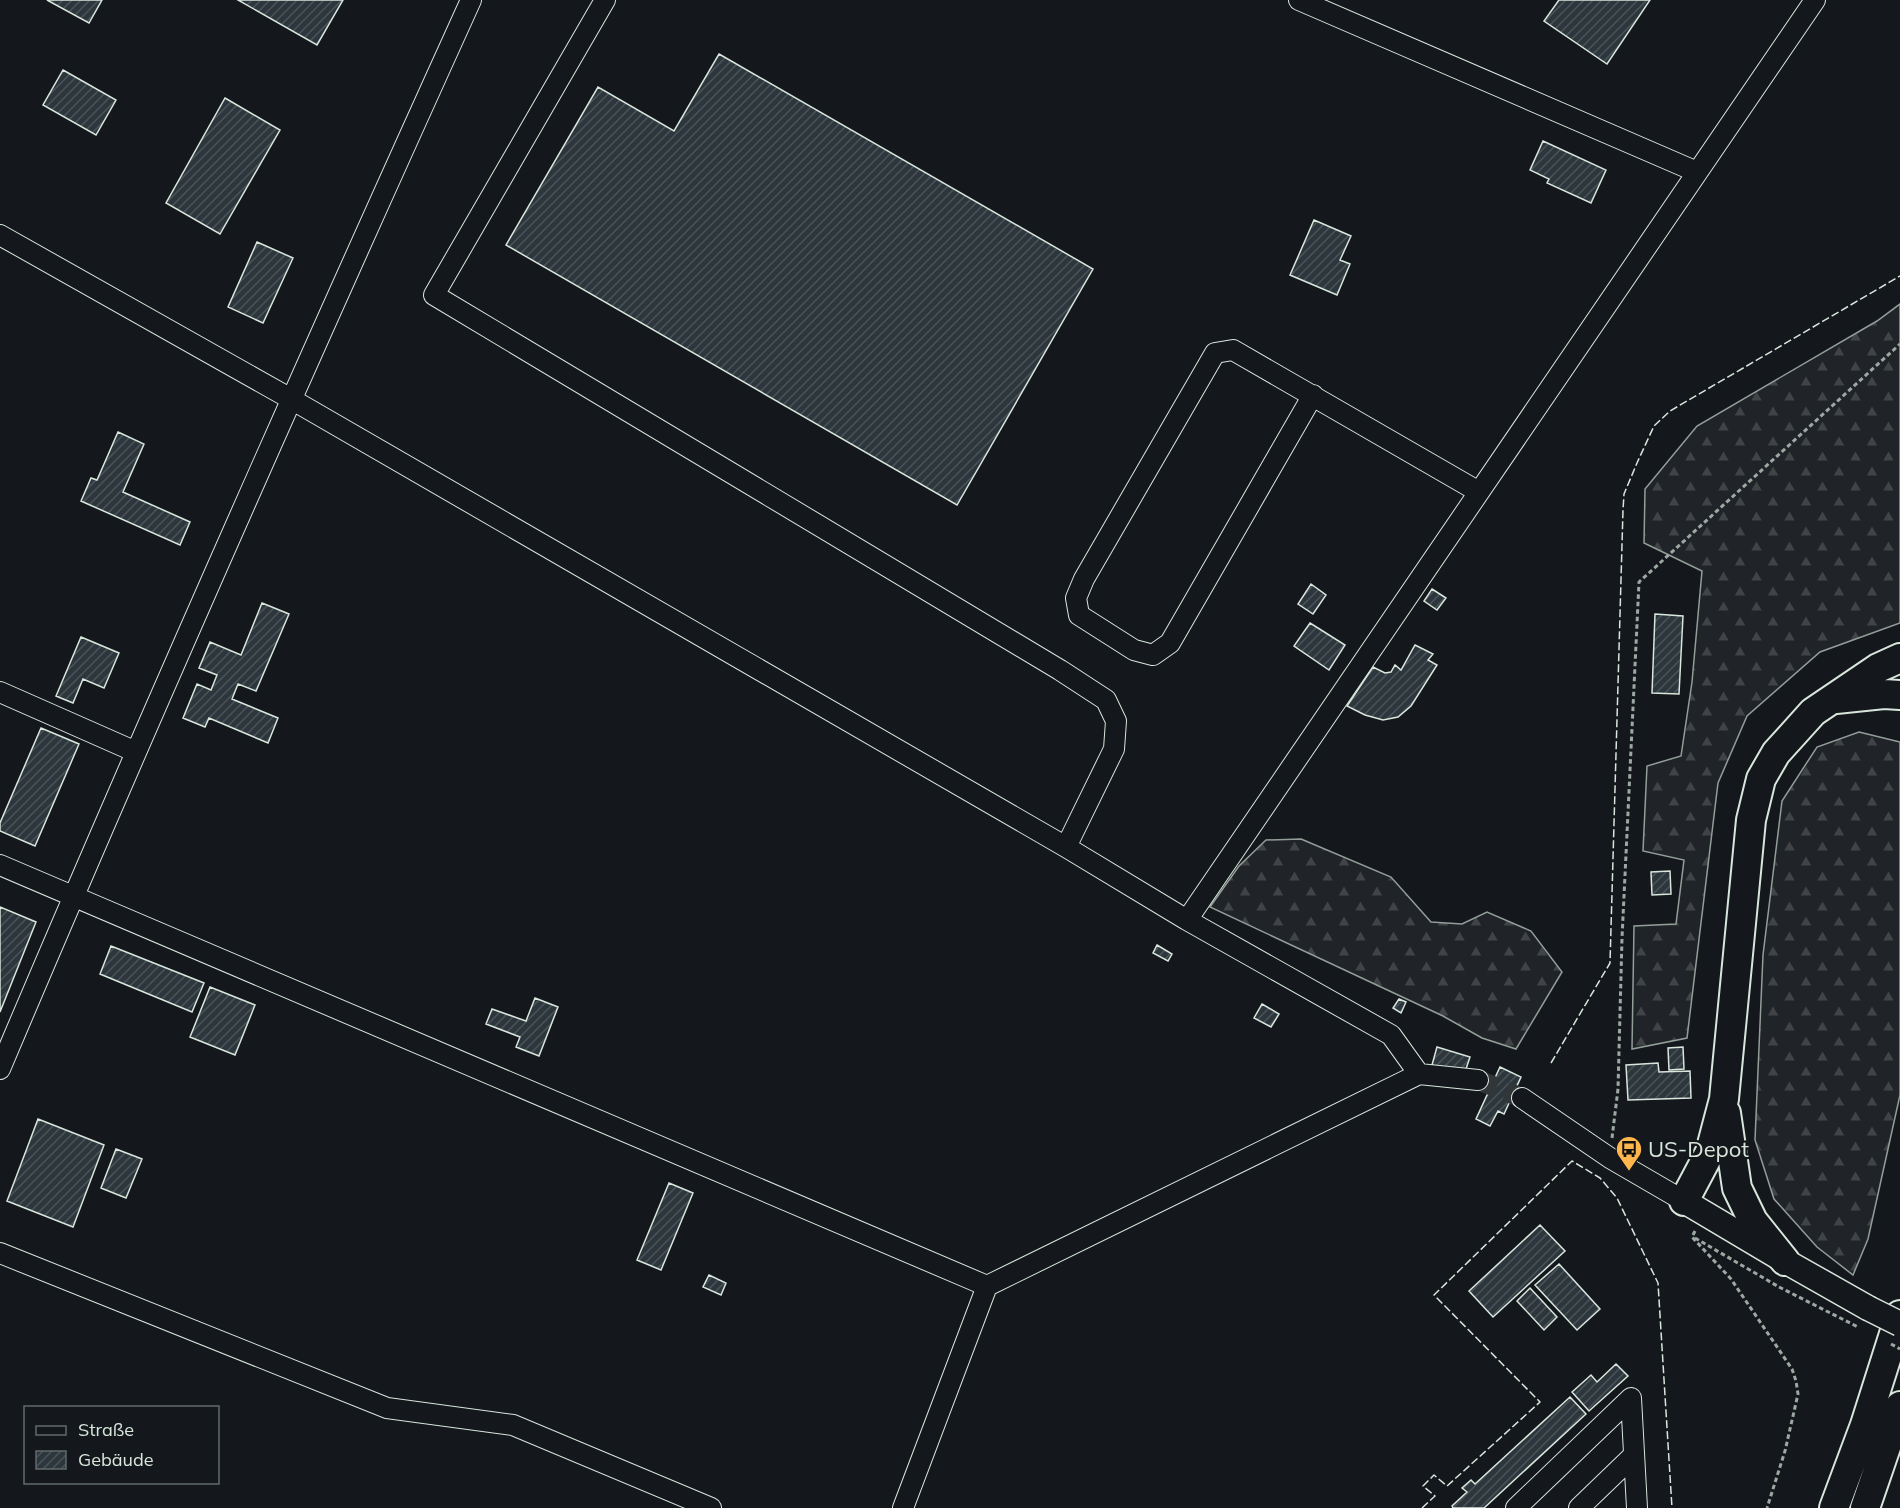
<svg xmlns="http://www.w3.org/2000/svg" width="1900" height="1508" font-family="Mulish,sans-serif">
	<style>
		.forest { fill: url(#forest-firs); stroke: #939e99; stroke-width: 1.5 }
		.building { fill: url(#building-hatch); stroke: #d8e6dc; stroke-width: 1.5 }
		.lines { fill: none; stroke-linecap: round; stroke-linejoin: round }
		.minor-tunnel { stroke: #313739; stroke-width: 20; stroke-dasharray: 20 10; stroke-linecap: butt }
		.minor-casing { stroke: #d8e6dc; stroke-width: 22 }
		.major-casing { stroke: #d8e6dc; stroke-width: 27 }
		.highway-casing { stroke: #d8e6dc; stroke-width: 32 }
		.path { stroke: #9da8a2; stroke-width: 3; stroke-dasharray: 4.5 3; stroke-linecap: butt }
		.minor { stroke: #14181c; stroke-width: 20 }
		.major { stroke: #14181c; stroke-width: 24 }
		.highway { stroke: #14181c; stroke-width: 28 }
		.major-bridge-casing { stroke: #d8e6dc; stroke-width: 27; stroke-linecap: butt }
		.path-bridge { stroke: #9da8a2; stroke-width: 3; stroke-dasharray: 4.5 3; stroke-linecap: butt }
		.major-bridge { stroke: #14181c; stroke-width: 24 }
		.fence { stroke: #d8e6dc; stroke-width: 1.5; stroke-dasharray: 8 3; stroke-linecap: butt }
		.labels { text-anchor: middle; stroke-width: 4.5; stroke-linejoin: round; paint-order: stroke }
		.poi-label { font-size: 22px; fill: #d8e6dc; stroke: #14181c; text-anchor: start }
	</style>
	<defs>
		<pattern id="forest-firs" width="22" height="20" patternUnits="userSpaceOnUse" patternTransform="scale(1.5)"><rect width="22" height="20" fill="#202428"/><path d="M5 1l3.5 6h-7zM16 11l3.5 6h-7z" fill="#404447"/></pattern>
		<pattern id="building-hatch" width="6" height="6" patternUnits="userSpaceOnUse" patternTransform="scale(1.5)"><rect width="6" height="6" fill="#2c363c"/><path d="M-1 1l2-2M0 6l6-6M5 7l2-2" fill="none" stroke="#4a5358"/></pattern>
	</defs>
	<rect width="100%" height="100%" fill="#14181c"/>
	<path class="forest" d="M1900,304V623L1820,652L1747,716L1718,783L1687,1038L1632,1049L1634,926L1676,924L1684,860L1643,851L1647,766L1681,756L1692,682L1702,571L1644,543L1645,489L1697,426L1877,321Z
		M1859,732L1900,742V1095L1868,1239L1853,1275L1817,1247L1774,1199L1755,1140L1763,955L1782,801L1817,747Z
		M1301,839L1391,877L1431,922L1462,924L1487,912L1531,931L1562,972L1516,1049L1482,1038L1443,1016L1210,907L1239,866L1266,840Z"/>
	<path class="building" d="M47,0H102L89,23Z
		M238,0H343L317,45Z
		M1559,0H1650L1607,64L1544,21Z
		M719,54L1093,269L957,505L506,245L598,87L674,131Z
		M63,70L116,100L96,135L43,105Z
		M225,98L280,130L220,234L166,203Z
		M1543,141L1606,170L1591,203L1547,183L1549,179L1530,170Z
		M1314,220L1351,236L1340,260L1350,264L1337,295L1290,275Z
		M257,242L293,258L263,323L228,307Z
		M118,432L144,444L123,492L190,522L180,545L81,501L91,478L97,480Z
		M1311,584L1326,595L1313,614L1298,604Z
		M1432,589L1446,598L1437,610L1424,601Z
		M262,603L289,614L256,691L238,684L232,699L278,718L268,743L209,718L205,727L183,718L197,684L211,690L217,675L199,668L210,642L241,655Z
		M1655,614L1683,616L1679,694L1652,693Z
		M1310,623L1345,645L1329,670L1294,646Z
		M81,637L119,653L104,688L83,679L73,703L56,696Z
		M1415,645L1433,654L1428,660L1437,665L1411,706L1398,717L1383,720L1365,715L1347,706L1373,667L1385,673L1391,672L1395,665L1401,670Z
		M41,728L79,744L35,846L0,831V823Z
		M1670,871L1671,894L1652,895L1651,872Z
		M0,907L36,922L0,1012Z
		M1157,945L1172,954L1168,961L1153,953Z
		M111,946L204,983L192,1012L100,974Z
		M210,987L255,1005L235,1055L190,1037Z
		M535,998L558,1007L539,1056L516,1047L520,1037L486,1024L492,1009L526,1021Z
		M1399,999L1406,1002L1401,1013L1393,1008Z
		M1262,1004L1279,1014L1271,1027L1254,1018Z
		M1437,1047L1470,1057L1464,1075L1432,1065Z
		M1683,1047L1684,1069L1669,1070L1668,1048Z
		M1658,1063L1659,1072L1690,1071L1691,1098L1628,1100L1626,1065Z
		M1500,1067L1521,1077L1504,1114L1498,1111L1490,1126L1476,1119Z
		M38,1119L104,1145L73,1227L7,1201Z
		M116,1149L142,1159L126,1198L101,1188Z
		M669,1183L693,1193L661,1270L637,1260Z
		M1540,1225L1565,1251L1493,1317L1469,1291Z
		M1559,1264L1600,1309L1577,1330L1535,1285Z
		M709,1275L726,1283L721,1295L703,1287Z
		M1530,1288L1557,1317L1544,1330L1517,1301Z
		M1616,1364L1628,1376L1589,1411L1572,1392L1591,1375L1597,1382Z
		M1570,1397L1586,1414L1484,1508H1453L1452,1506L1467,1492L1462,1488L1471,1480L1475,1484Z"/>
	<g class="lines">
		<path class="minor-tunnel" d="M1478,1080L1522,1098"/>
		<g class="minor-casing">
			<path id="minor" d="M605,0L434,295L1060,670L1106,700L1116,721L1114,749L1066,847
				M1299,0L1697,172
				M0,235L291,399L1066,847L1187,920L1391,1035L1419,1074
				M1313,395L1170,643L1153,655L1134,650L1079,615L1076,598L1084,579L1215,353L1233,350L1479,492
				M0,692L136,752
				M0,865L987,1286L1419,1074L1478,1080
				M1187,920L1815,0
				M0,1069C152,710 310,355 471,0
				M1522,1098L1610,1158L1684,1201
				M0,1253L387,1408L513,1425L711,1508
				M903,1508L987,1286
				M1516,1508L1631,1398L1637,1508
				M1579,1508L1634,1455"/>
		</g>
		<g class="major-casing">
			<path id="major" d="M1684,1201L1785,1261L1868,1308"/>
		</g>
		<g class="highway-casing">
			<path id="highway" d="M1836,699L1884,694L1900,695
				M1726,1113L1737,1188L1753,1221L1785,1261
				M1684,1201L1710,1152L1724,1099L1751,820L1761,779L1776,753L1813,712L1878,668L1900,658
				M1834,1508L1865,1425L1900,1315
				M1865,1508L1900,1406"/>
		</g>
		<path class="path" d="M1612,1138L1618,1089L1622,938L1639,582L1900,344
			M1695,1231L1692,1237L1731,1279L1792,1369L1796,1381L1798,1394L1785,1451L1767,1508
			M1695,1238L1779,1287"/>
		<use href="#minor" class="minor"/>
		<use href="#major" class="major"/>
		<use href="#highway" class="highway"/>
		<g class="major-bridge-casing">
			<path id="major-bridge" d="M1868,1308L1900,1324"/>
		</g>
		<path class="path-bridge" d="M1779,1287L1858,1327
			M1891,1344L1900,1349"/>
		<use href="#major-bridge" class="major-bridge"/>
		<path class="fence" d="M1551,1063L1610,963L1623,510L1624,494L1637,463L1654,426L1670,411L1900,276
			M1422,1508L1435,1496L1423,1486L1434,1475L1447,1486L1540,1402L1434,1295L1572,1161L1600,1178L1617,1198L1658,1283L1672,1508"/>
	</g>
	<defs>
		<g id="bus-pin" transform="scale(1.35)"><path d="M0 17L-7.5 6A9.5 9.5 0 1 1 7.5 6Z" fill="#ffb74d" stroke="#14181c"/><path d="M-5-6H5V4H4V6H2V4H-2V6H-4V4H-5ZM-3.5-4V0h7V-4ZM-3.5 1.2v1.5H-2V1.2ZM2 1.2v1.5H3.5V1.2Z" fill="#111"/></g>
	</defs>
	<g fill-rule="evenodd">
		<use href="#bus-pin" x="1629" y="1149"/>
	</g>
	<g class="labels">
		<g class="poi-label">
			<text x="1648" y="1157">US-Depot</text>
		</g>
	</g>
	<rect x="24" y="1406" width="195" height="78" fill="#14181c" stroke="#626a69" stroke-width="1.5"/>
	<rect x="36" y="1426" width="30" height="9" fill="#14181c" stroke="#626a69" stroke-width="1.5"/>
	<text x="78" y="1436" font-size="18" fill="#d8e6dc">Straße</text>
	<rect x="36" y="1451" width="30" height="18" fill="url(#building-hatch)" stroke="#626a69" stroke-width="1.5"/>
	<text x="78" y="1466" font-size="18" fill="#d8e6dc">Gebäude</text>
</svg>
